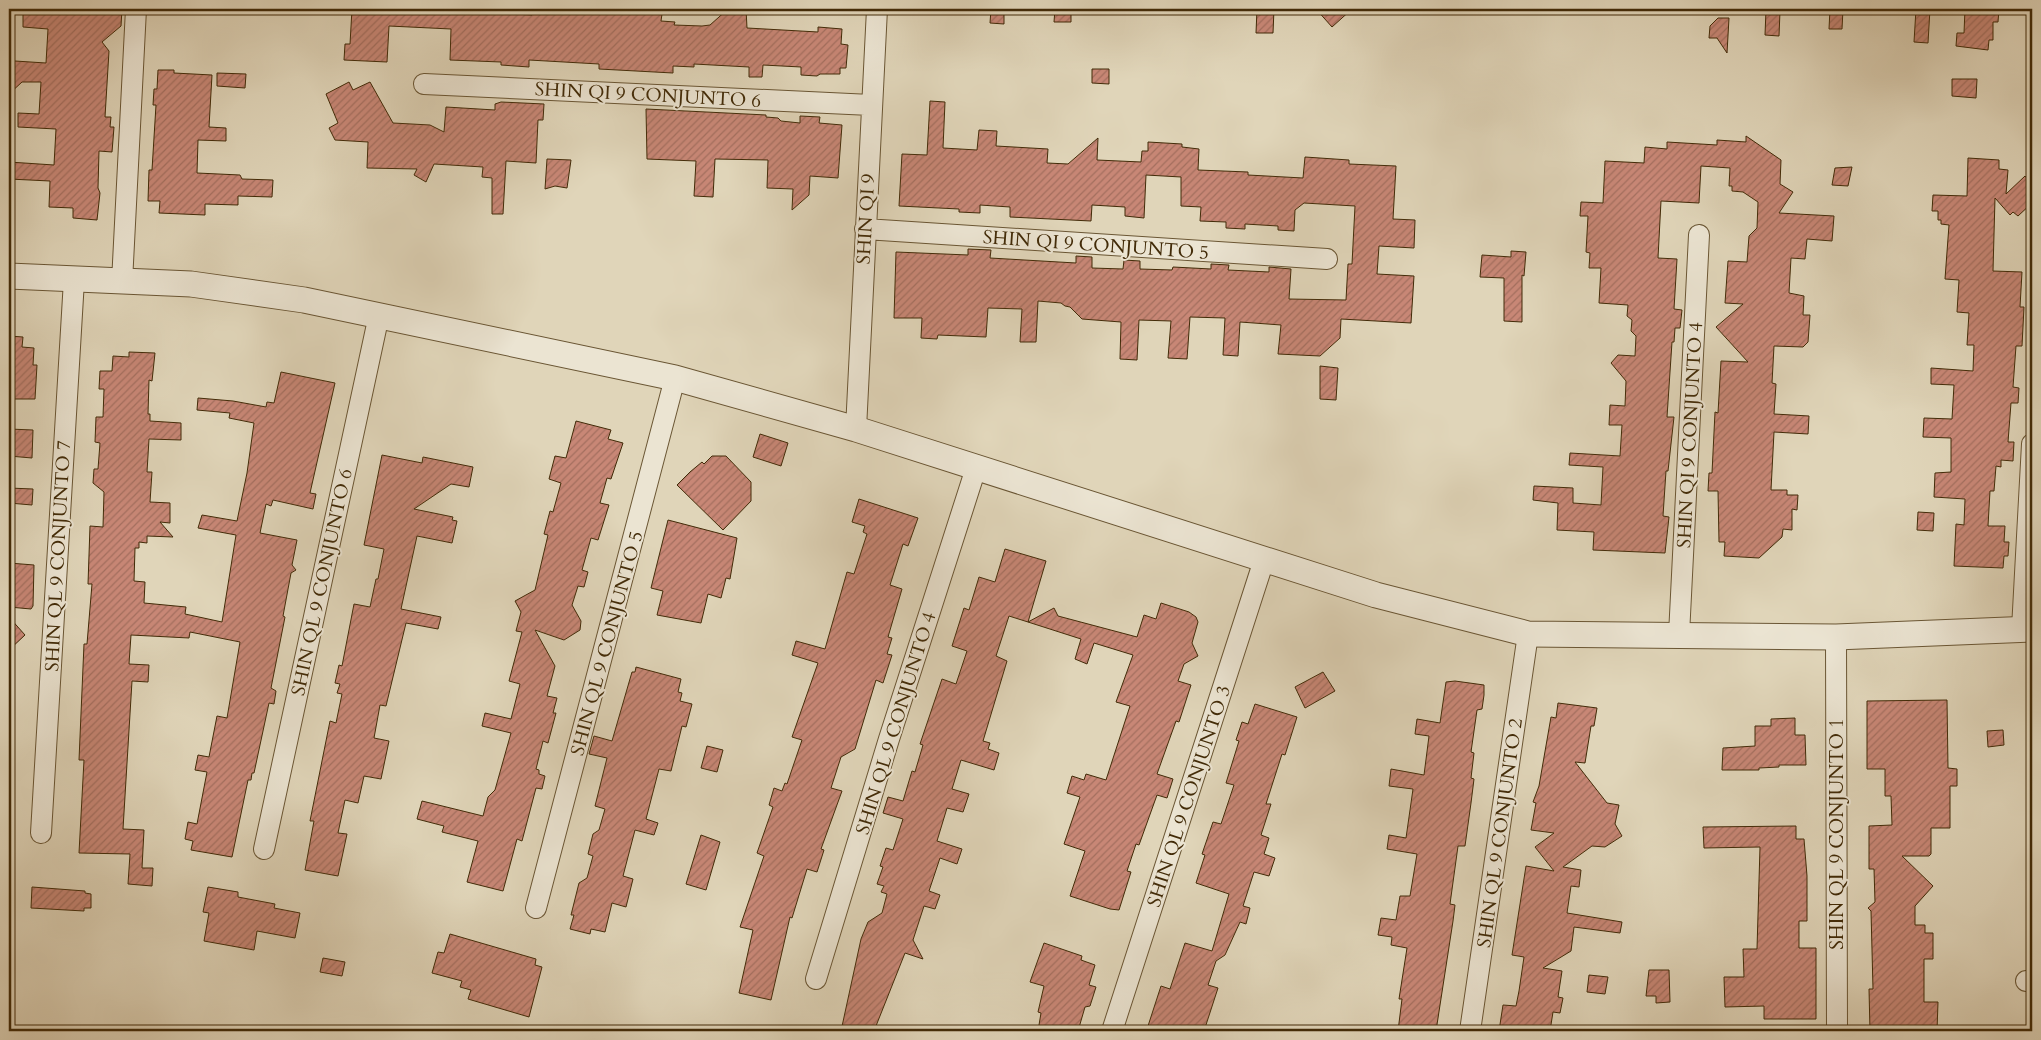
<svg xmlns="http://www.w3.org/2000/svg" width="2041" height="1040" font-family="Cardo,serif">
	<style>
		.building { fill: url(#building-hatch); stroke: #422b08 }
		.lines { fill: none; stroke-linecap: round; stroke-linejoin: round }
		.minor-casing { stroke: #6a5634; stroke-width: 22 }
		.tertiary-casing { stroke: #6a5634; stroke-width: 27 }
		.minor { stroke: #ebe4d2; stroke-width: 20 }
		.tertiary { stroke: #ebe4d2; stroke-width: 25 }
		.labels { text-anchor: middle; stroke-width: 4; stroke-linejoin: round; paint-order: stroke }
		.street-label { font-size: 19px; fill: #422b08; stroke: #ebe4d2 }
	</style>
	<defs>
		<pattern id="building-hatch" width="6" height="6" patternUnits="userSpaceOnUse" patternTransform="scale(1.25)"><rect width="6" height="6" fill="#c88776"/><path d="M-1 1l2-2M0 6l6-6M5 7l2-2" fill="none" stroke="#a46f5f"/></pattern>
	</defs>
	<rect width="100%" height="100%" fill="#e0d5b9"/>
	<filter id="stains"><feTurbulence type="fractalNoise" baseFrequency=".004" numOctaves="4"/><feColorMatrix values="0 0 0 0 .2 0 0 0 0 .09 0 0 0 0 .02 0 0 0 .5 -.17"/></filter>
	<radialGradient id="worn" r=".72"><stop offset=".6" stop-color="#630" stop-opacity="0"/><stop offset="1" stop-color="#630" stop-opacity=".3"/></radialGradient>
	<path class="building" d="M26,9H122L121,26L102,42L109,51L105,117H111L110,127H114L112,152L99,151L98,188L100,193L97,220L73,218V208L49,207L50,181L9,179V162L54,165L56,129L18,127V113L39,114L41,82H22L9,94V67L15,61L46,63L48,29L23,27V12L26,13Z
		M352,9H495V13L532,15V9H586L662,14L661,21L675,22L674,25L702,26L710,25L728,9H746L747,28L818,32V27L842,29L841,44L848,45L846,68H840V74H820L817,76L801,75V67L763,65L762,77H749V67L694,64V67L673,66V73L599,69V64L529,60V67L501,65V62L450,60L451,29L389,26L387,62L344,60L345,44H350Z
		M991,9H1004V24L990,23Z
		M1055,9H1071V22H1054Z
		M1257,9H1274L1273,33H1256Z
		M1316,9H1352L1332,27Z
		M1830,9H1843L1842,29H1829Z
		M1916,9H1930L1928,43L1914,42Z
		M1965,9H1999L1998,22H1993V40H1989L1988,50L1956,46L1957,33H1964Z
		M1766,10L1780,11L1779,36L1765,35Z
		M1718,18H1729L1727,53L1717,38H1709L1710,26Z
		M1092,69H1109V84L1092,83Z
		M158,70H174V73L212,75L209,127L226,128V141L198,140L197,173L240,175L242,179L273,180L272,197L238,196V205L205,204V215L159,213L160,201H148L149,170H152L156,105H153L154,89H157Z
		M217,73L246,74L245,88L217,86Z
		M1952,79H1977L1976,98L1952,96Z
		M349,82L353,90L370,82L393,123L430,125L444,132L446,107L495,110V104L501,102L544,104L543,120H538L536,163L506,161L503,214H492V178L482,177L483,167L434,164L426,182L414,175L417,169L367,168L368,142L335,140L329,128L338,123L326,94Z
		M930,101L945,102L943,148L977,150L979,130L997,131L996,146L1048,149L1047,163L1068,164L1098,138L1097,160L1141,162L1142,151H1148V142L1182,144V147L1199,149L1198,170L1248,172V175L1303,178L1305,157L1349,160V164L1396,166L1393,219L1415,220L1414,248L1379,246L1377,274L1414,276L1411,323L1341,319L1340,338L1320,356L1278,354L1281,325L1240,322L1238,356L1223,355L1225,318L1190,317L1187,359L1168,358L1171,321L1139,320L1137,360L1120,359L1121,322L1082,319L1070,307L1065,306L1061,303L1038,301L1036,342H1020L1022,309L988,308L986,337L938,335L937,339L921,338L922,318H894L896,252L968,255V249L991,250L990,258L1076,263V256L1092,257V268L1123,269L1124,260L1140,261V269L1172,270L1173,267L1211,269V264L1229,265L1228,270L1269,272V267L1291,269L1289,299L1346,300L1348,264H1352L1355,206L1304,203L1295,210L1294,231L1278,230V226L1245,224V229L1226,228V222L1200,221L1201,207L1181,206V177L1146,175L1144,218L1125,216V207L1092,205L1091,221L1010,217V207L980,205V213L959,212V209L899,206L902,154L927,155Z
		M646,109L766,115V117L778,118L781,121L800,123V116L820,117L819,123L842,125L838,178L810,176L809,195L792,210L793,189L767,188L768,160L715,159L713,197L694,196L696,161L647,159Z
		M1746,136L1781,160L1780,184L1793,192L1779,213L1834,216L1832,241L1807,239L1805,259L1791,258L1789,293L1804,296L1803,315H1810L1808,342L1803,347L1774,346L1772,383L1776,384L1774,414L1809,416L1808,434L1774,432L1771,490H1787V495H1798L1797,510L1792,509V530L1783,529L1782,537L1759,558L1724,556L1725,542H1719L1718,491H1708L1709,473H1712L1715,412L1718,413L1721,361L1748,362L1716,327L1743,304L1725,303L1728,261L1747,262L1749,236L1757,228L1758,202L1743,192L1732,191V186H1729L1730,168L1701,166L1699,203L1661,201L1658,258L1677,259L1674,309L1682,310L1680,328H1675L1674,342H1672L1667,417H1674L1668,471H1666L1663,516L1669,517L1665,553L1593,550L1594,532L1557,530L1558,503L1533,500L1534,486L1573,488V503L1601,505L1603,467L1569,465L1570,453L1620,456L1622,425H1609L1610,405L1625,406L1626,381L1611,363L1618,355L1635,356L1636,336L1631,331L1632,320L1627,316L1628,305L1599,303L1601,268H1589L1590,253L1586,252L1588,216H1580L1581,202L1603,203L1605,161L1644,163L1645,147L1667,149V142L1717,145V140L1746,142Z
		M1968,158L1999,160V169L2008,170L2006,194L2025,176L2032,185V203L2018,216L2013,212L2010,215L1995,198L1993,271L2022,272L2020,307H2024L2022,346H2016L2013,387L2019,388L2018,403H2011L2008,442H2014L2013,461L2001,460V467L1996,466L1994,491H1990L1988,526H2005L2004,542H2009L2008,556H2004L2003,568L1954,566L1956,524L1964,525L1965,499L1934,497L1935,473L1951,472V438L1923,437L1924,418L1952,419L1954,385L1931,384V368L1973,371L1974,345H1967L1969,313L1957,312L1959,280L1945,279L1949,225L1941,224V220H1938V211H1932L1933,195L1967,196Z
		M547,159L571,160L567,188L555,186L545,189Z
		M1852,167L1848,186L1832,185L1835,168Z
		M1511,251L1526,252L1524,276L1522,275V322L1504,321V278L1480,277L1482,255L1511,257Z
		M9,336L23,337L22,347L34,348L33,365H37L35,399H9Z
		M129,352L155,353L152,381L149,380L148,414H150V421L181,423V440L149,439L147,472H152L150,502L170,503V523L160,522L173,537L147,536V543L139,542V548H135L134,581L145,582L144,603L186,607L185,614L222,622L236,535L198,528L202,515L237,521L247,473L254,423L229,418L230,413L197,410L198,398L233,401L266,407L267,402L274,403L281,372L335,383L310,493L316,494L313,509L273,500L271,506L266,504L260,533L297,540L292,565L296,570L291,573L283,616L285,617L271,688L276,691L274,704L269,703L254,773H252L251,780H248L232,857L191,850L193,841L185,839L188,822L197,824L207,772L195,770L198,755L209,757L217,716L227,718L240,642L190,632L189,638L131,635L129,664L149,665L148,682L132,681L123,829L144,830L142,868H153L152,886L128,884L130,854L79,853L84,760H79L84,644H87L92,584H88L90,526L103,527L104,492L93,483L94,469H98L100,443L95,442L96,417H103L104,389H99L100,371H112L113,356L129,357Z
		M1320,366L1338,368L1336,400L1320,399Z
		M576,421L611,430L608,439L623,443L611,479L607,478L600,503L609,505L598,540L591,538L582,570L588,572L584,587L578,586L572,605L581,621L580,630L564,640L535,630L555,666L547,696L557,698L553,713H556L548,743L543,741L536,769L539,770V774L545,776L542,789L536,788L522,841L517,839L503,891L467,882L478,841L442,832L444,826L417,819L422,801L483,816L488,797L495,790L511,733L482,726L485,713L511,719L520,684L509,681L522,632L516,631L521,612L515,601L535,590L548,535L544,534L550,511L553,512L561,483L549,479L555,456L566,458Z
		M9,429L33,430L32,458L9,456Z
		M760,434L788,443L781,466L753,457Z
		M382,455L422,463L423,457L473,467L469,487L451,484L414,509L453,517L452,520L457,521L452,543L417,536L401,609L441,617L438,629L406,623L386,706L380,705L374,738L389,741L381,779L364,776L358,803L345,800L338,833L347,834L338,876L305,870L314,821H310L330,721L336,723L342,694L337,693L340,684L335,683L339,665L342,666L354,604L370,607L376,579H378L384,549L364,545Z
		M712,456H726L751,482V501L723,530L677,485L690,472L702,462L704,464Z
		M9,488L33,489L32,505L9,503Z
		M859,499L918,518L908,546L903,544L890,585L902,589L888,637L892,638L887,654L892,655L883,683L876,680L855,749L841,757L831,788L842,791L821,849L824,850L817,872L807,869L792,918L790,917L771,1000L739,993L753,930L740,927L764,856L757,853L773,807L769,805L774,788L782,791L785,783L787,784L802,740L792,737L818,663L792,655L796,641L825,649L847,572L854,574L867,534L863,532L865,526L852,522Z
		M1918,512L1934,513L1933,531L1917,530Z
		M668,520L737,538L730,579L726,578L721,598L708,594L701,623L657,615L663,591L651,588Z
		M1005,549L1046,561L1028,622L1009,616L996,656L1007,661L983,741L990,743L988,749L999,753L994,770L961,760L952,789L969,794L963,812L947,808L937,841L962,849L957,864L940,858L929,891L940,895L935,909L924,906L913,940L923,959L905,953L874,1031H841L861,939L868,922L882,913L887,894L881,892L884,886L877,884L883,867L880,866L886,848L893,850L903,819L883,813L888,797L903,801L912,771L915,772L923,745L920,744L942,679L956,684L967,651L952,646L964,608L969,610L979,577L995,582Z
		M9,563L34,565L33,606L31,609L9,607Z
		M1161,603L1189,612L1196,617L1198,622L1192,643L1198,656L1184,664L1178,681L1191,685L1179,722L1176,721L1157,774L1173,779L1167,798L1157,795L1139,845L1136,844L1127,871L1131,872L1119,910L1110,909L1070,896L1085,851L1064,844L1080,797L1067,793L1072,776L1084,780L1086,774L1106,780L1130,706L1116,702L1133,655L1094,643L1087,664L1075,659L1081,639L1028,622L1054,608L1058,616L1137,637L1144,615L1156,619Z
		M9,617L25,635L9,650Z
		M636,667L681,679L678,692L682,693L680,701L692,704L686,727L682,726L671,771L659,769L646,819L658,823L654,835L635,830L623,876L633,879L626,907L612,903L605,932L591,929L590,934L570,929L574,915H571L579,883L587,878L593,856L588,854L593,834L599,830L605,809L595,806L607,758L589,754L594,736L612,741L632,672H635Z
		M1323,672L1335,691L1305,708L1295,687Z
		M1455,681L1484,685V695L1482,709L1477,710L1471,752L1474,753L1471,778L1474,779L1471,803L1465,846H1458L1450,904L1455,905L1453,921L1436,1031H1398L1402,999H1399L1407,948L1391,945L1392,937L1378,935L1381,918L1396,920L1400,896H1410L1417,854L1387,849L1389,835L1406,838L1413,789L1389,786L1391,769L1424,775L1429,736L1415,734L1417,719L1440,723L1446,682Z
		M1947,700L1948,768L1957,769V786H1950V828H1931V854L1929,856H1902L1933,886L1915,906V925H1925V933H1933V959H1924V1002H1938L1937,1031L1919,1029V1031H1870L1869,989H1873L1871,911L1868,908L1875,902L1874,869H1869V826L1892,825L1891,796H1885V769H1867V701Z
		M1558,703L1597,708L1594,726H1591L1585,763L1575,762L1607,803L1619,805L1615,824L1622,836L1605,847L1592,846L1563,867L1581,870L1579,887L1571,886L1567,913L1622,922L1620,933L1574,927L1571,951L1543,968L1562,971L1558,997L1563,998L1560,1013L1553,1012L1550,1031H1499L1503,1005L1516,1006L1519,991L1524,957L1512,955L1526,866L1554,871L1535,847L1554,833L1531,830L1536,803L1533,802L1539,786L1551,717L1556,718Z
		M1255,704L1297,717L1285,755L1282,754L1266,804H1271L1261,835L1269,838L1264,854L1275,858L1269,876L1254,872L1243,906L1250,908L1246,924L1240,922L1225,955L1216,961L1208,985L1218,988L1204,1031H1163L1148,1026L1161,986L1170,989L1185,943L1212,951L1229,894L1196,883L1205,855L1202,854L1213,822L1221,824L1234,785L1226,783L1239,741L1236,740L1242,722L1248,724Z
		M1795,718V735H1805L1806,765H1779V767L1759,768V770H1722L1723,748L1755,746V726H1771V719Z
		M2003,730L2004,745L1988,747L1987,731Z
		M707,746L723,750L717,772L701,768Z
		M1796,826V839H1804L1807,876V921H1799V948H1816V1019H1764V1006L1725,1007L1724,977H1744L1743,949H1757L1760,847L1704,848L1703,827Z
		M701,835L720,842L706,890L686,884Z
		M32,887L85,891V893L91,894V908H84V911L31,908Z
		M208,887L238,892V897L275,904L274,908L300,913L295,938L257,931L254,950L204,941L209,913L203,912Z
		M450,934L536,959L535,965L542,967L529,1017L468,999L471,990L460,987L462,981L432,973L438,952L444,953Z
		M1044,943L1082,956L1081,960L1095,965L1089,985L1096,987L1090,1006L1085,1007L1078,1031H1038L1041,1013L1038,1012L1044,986L1030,982Z
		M323,958L345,962L342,976L320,972Z
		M1649,970H1669L1670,1002L1656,1003V996H1646Z
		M1589,975L1608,977L1605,994L1587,992Z"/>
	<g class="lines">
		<g class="minor-casing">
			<path id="minor" d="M424,84L871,105
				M865,229L1327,259
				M122,282L136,9
				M856,429L877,9
				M2022,629L2032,444
				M1679,635L1699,235
				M1836,637L1837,1031
				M41,833L74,280
				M264,849L379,315
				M536,908L675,378
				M816,979L889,739L976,468
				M2026,981H2032
				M1112,1031L1264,560
				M1470,1031L1528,634"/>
		</g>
		<g class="tertiary-casing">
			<path id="tertiary" d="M9,276L191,284L304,300L675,378L856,429L1376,595L1528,634L1836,637L2032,629"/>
		</g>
		<use href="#minor" class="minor"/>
		<use href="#tertiary" class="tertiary"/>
	</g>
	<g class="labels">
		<g class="street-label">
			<text transform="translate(648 94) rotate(3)" y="7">SHIN QI 9 CONJUNTO 6</text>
			<text transform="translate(865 219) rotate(-87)" y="7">SHIN QI 9</text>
			<text transform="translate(1096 244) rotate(4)" y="7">SHIN QI 9 CONJUNTO 5</text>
			<text transform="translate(1689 435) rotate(-87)" y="7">SHIN QI 9 CONJUNTO 4</text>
			<text transform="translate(57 556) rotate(-87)" y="7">SHIN QL 9 CONJUNTO 7</text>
			<text transform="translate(321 582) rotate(-78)" y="7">SHIN QL 9 CONJUNTO 6</text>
			<text transform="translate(606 643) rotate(-75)" y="7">SHIN QL 9 CONJUNTO 5</text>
			<text transform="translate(895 723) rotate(-73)" y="7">SHIN QL 9 CONJUNTO 4</text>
			<text transform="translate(1188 796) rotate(-72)" y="7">SHIN QL 9 CONJUNTO 3</text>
			<text transform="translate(1499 833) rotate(-82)" y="7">SHIN QL 9 CONJUNTO 2</text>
			<text transform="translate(1836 834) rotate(-90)" y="7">SHIN QL 9 CONJUNTO 1</text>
		</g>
	</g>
	<rect width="2041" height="1040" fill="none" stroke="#e0d5b9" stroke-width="30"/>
	<rect x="10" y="10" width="2021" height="1020" fill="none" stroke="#422b08" stroke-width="2.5"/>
	<rect x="15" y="15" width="2011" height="1010" fill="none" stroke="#422b08"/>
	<rect width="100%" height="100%" filter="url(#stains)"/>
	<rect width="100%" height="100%" fill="url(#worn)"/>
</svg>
